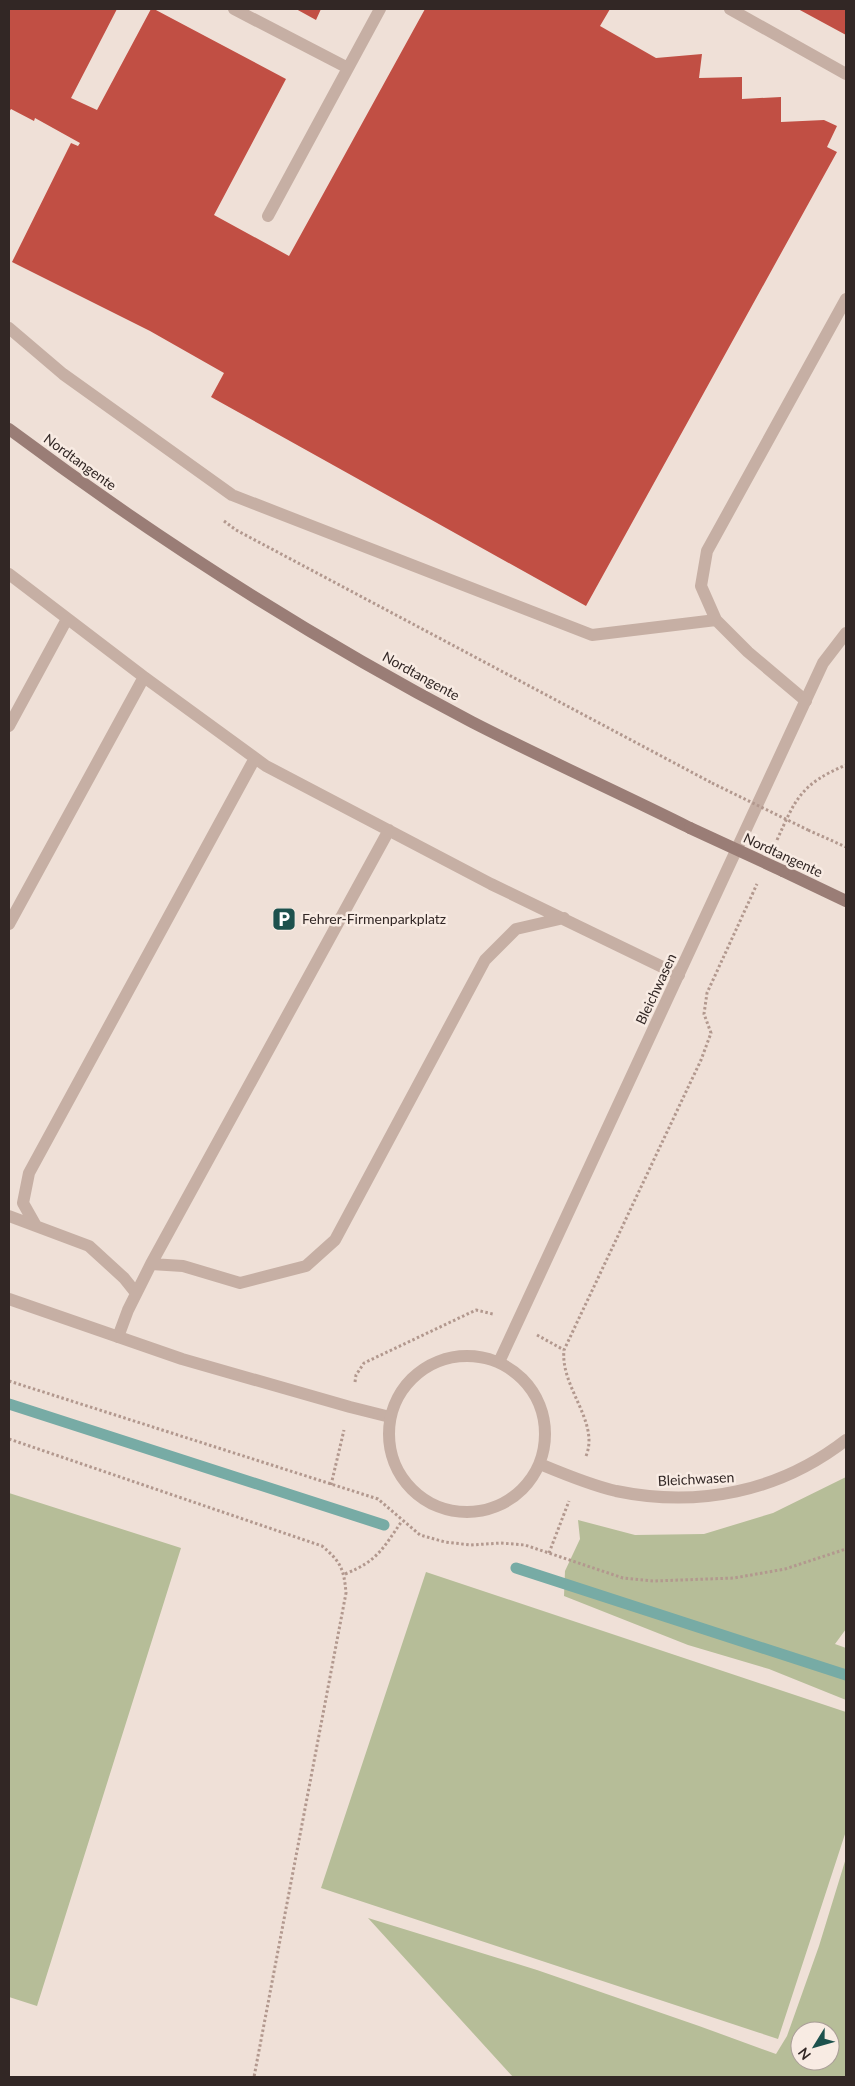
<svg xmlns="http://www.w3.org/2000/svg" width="855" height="2086" font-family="Lato,sans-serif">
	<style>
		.green { fill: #b6bd98; fill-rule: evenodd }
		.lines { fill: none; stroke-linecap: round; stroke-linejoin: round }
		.stream { stroke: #77aba5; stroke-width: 11 }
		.building { fill: #c14f44 }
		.path { stroke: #b2988e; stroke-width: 3; stroke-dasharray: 2.5 2.5; stroke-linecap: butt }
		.service { stroke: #c6afa4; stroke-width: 12 }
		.minor { stroke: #c6afa4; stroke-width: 12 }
		.secondary { stroke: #9a7d76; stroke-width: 12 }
		.path-bridge { stroke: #b2988e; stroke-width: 3; stroke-dasharray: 2.5 2.5; stroke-linecap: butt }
		.secondary-bridge { stroke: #9a7d76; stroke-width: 12 }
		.labels { text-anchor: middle; stroke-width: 5; stroke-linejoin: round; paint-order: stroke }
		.street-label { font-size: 14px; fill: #322725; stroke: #f8ebe3 }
		.poi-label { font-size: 14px; fill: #322725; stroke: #f8ebe3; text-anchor: start }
	</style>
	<rect width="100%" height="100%" fill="#efe0d7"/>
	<path class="green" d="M846,1477V1629L835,1644L846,1648V1700L769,1669L688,1645L564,1596L565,1571L580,1539L578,1520L635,1535L704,1534L773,1513Z
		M9,1493L181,1548L37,2006L9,1997Z
		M426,1572L846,1712V1831L778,2039L321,1888Z
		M846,1858V2077H513L368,1918L537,1970L699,2026L776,2054L787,2036L819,1946ZM800,2031H830V2061H800Z"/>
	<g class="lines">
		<path class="stream" d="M9,1404L384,1525
			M516,1568L846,1675"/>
	</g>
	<path class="building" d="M9,9H117L71,98L97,110L151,9H154L286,79L214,215L289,256L425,9H610L600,26L656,58L702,54L699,78L742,77V99L781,97V122L824,120L837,126L827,147L837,152L586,606L211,397L224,373L150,331L12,262L71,143L78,146L80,143L35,118L34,121L11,109L9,112Z
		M296,9H321L316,20Z
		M798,9H846V35Z"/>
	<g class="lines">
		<path class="path" d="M224,521L236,530L712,783
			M808,830L846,847
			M777,840C796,798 801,784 846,765
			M537,1335L564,1350
			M9,1381L378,1499L420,1535L445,1542L471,1545L501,1543L525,1545L623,1578L654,1581L734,1578L785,1569L846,1549
			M355,1382L356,1375L364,1363L476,1310L493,1314
			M9,1439L322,1546C340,1561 344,1568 346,1593L254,2077
			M586,1456C600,1422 560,1387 564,1350L701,1060L711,1033L704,1014L707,993L757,884
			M331,1485L344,1430
			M549,1553L569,1501
			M345,1574C378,1561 383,1548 402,1521"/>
		<path class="service" d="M234,9L348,68
			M730,9L846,74
			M268,216L380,9
			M9,328L63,374L232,495L592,635L716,620
			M9,574L144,677L266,766L491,884L679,975
			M806,701L748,652L716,620L701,586L707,551L846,299
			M9,726L67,619
			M9,924L144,677
			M9,1216L89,1246L124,1278L136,1293
			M36,1226L23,1203L29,1173L255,758
			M151,1264L389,830
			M9,1299L182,1359L350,1407L390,1417
			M118,1337L128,1310L151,1264L183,1266L240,1283L306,1266L335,1240L485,960L516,929L564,918"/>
		<path class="minor" d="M389 1434a78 78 0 1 1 156 0a78 78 0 1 1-156 0Z
			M499,1362L823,663L846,633
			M540,1464C564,1474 590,1485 616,1491C698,1508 779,1492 846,1440"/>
		<path class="secondary" d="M9,429C155,538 310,637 472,722C544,759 618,792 690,828
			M783,871L846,901"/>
		<path class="path-bridge" d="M712,783L808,830"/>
		<path class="secondary-bridge" d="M690,828L783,871"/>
	</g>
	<defs>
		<g id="parking-square" transform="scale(1.25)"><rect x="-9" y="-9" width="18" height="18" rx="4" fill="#1d514d" stroke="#f8ebe3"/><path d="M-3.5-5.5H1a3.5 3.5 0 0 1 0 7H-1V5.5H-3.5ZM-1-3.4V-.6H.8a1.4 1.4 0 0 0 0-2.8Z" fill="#fff"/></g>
	</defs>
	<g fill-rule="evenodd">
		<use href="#parking-square" x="284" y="919"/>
	</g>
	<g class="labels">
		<g class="street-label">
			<text transform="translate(80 462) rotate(36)" y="5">Nordtangente</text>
			<text transform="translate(421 676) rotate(29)" y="5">Nordtangente</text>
			<text transform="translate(783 855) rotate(25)" y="5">Nordtangente</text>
			<text transform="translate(656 989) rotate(-65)" y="5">Bleichwasen</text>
			<text transform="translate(696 1479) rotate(-3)" y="5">Bleichwasen</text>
		</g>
		<g class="poi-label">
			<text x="302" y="924">Fehrer-Firmenparkplatz</text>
		</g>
	</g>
	<rect width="855" height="2086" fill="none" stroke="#322725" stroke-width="20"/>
	<g transform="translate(815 2046) rotate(233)"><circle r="24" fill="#f8ebe3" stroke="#a99d97"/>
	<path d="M0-4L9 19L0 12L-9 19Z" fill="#1d514d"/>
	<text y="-8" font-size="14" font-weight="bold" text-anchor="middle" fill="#322725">N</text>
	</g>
</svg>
